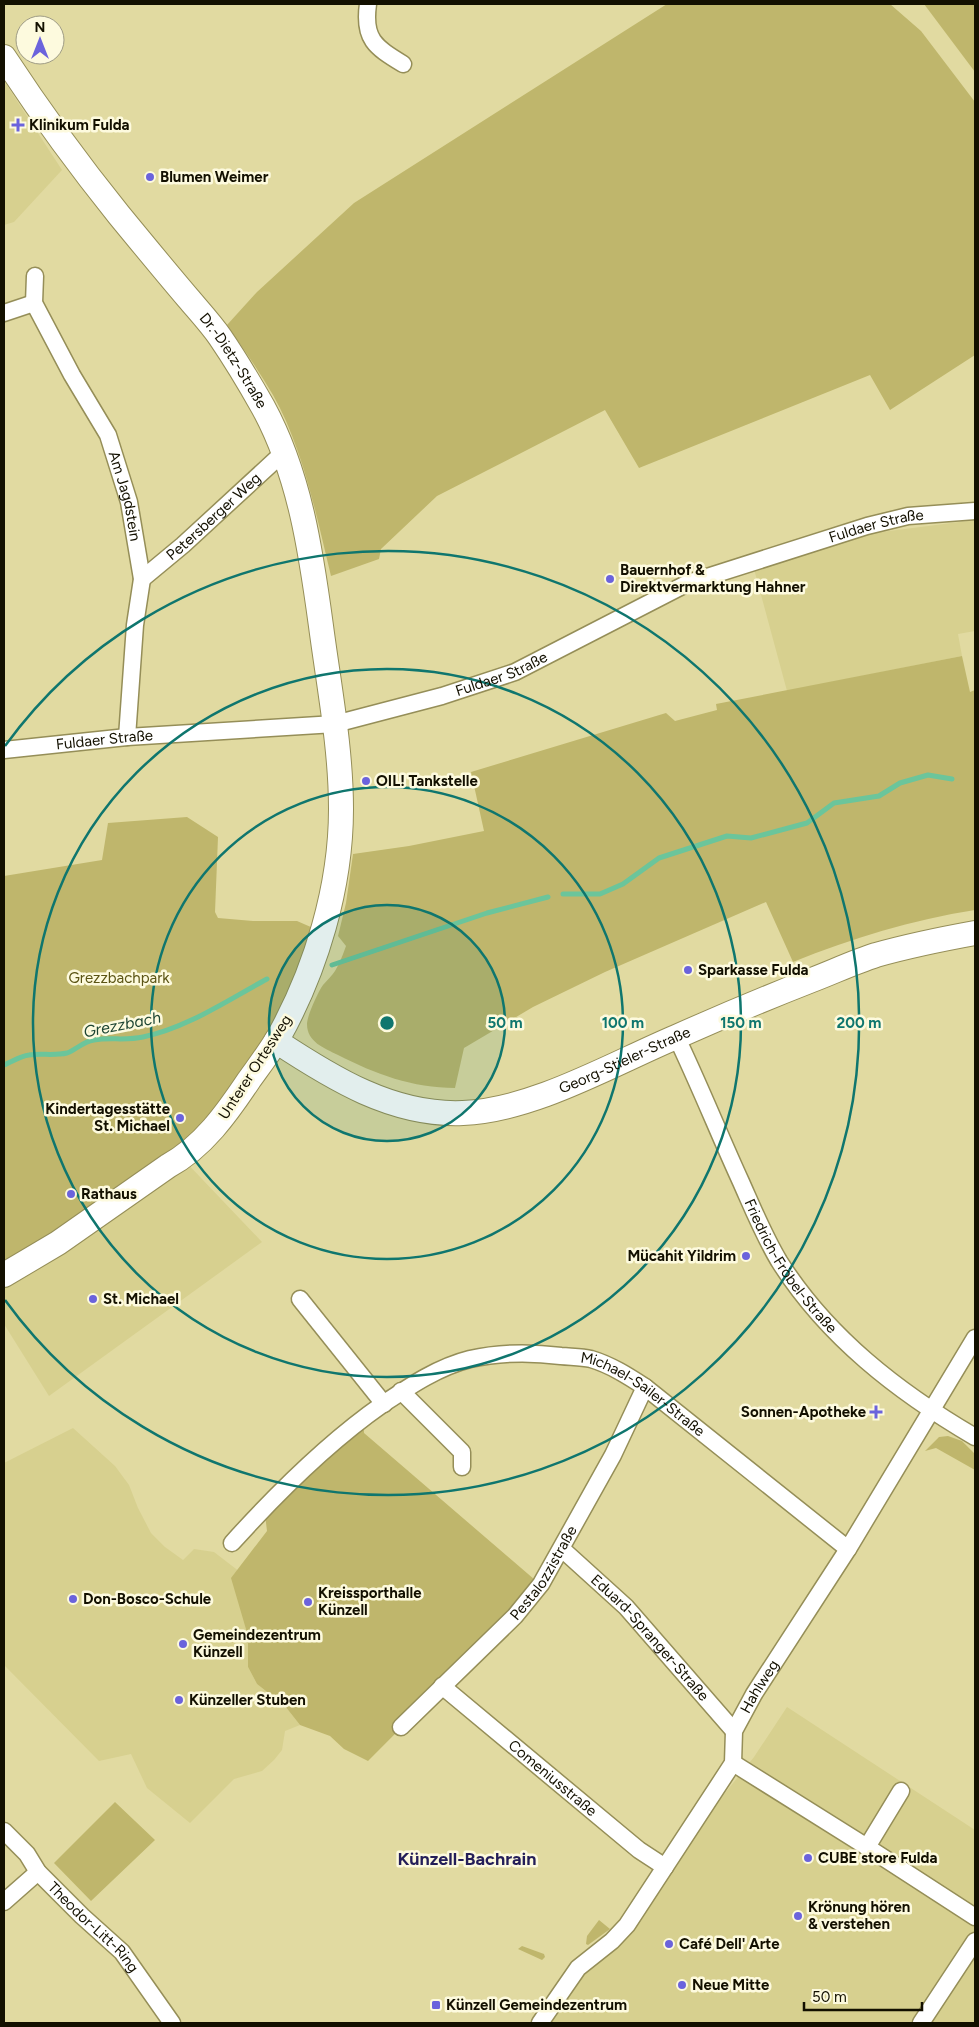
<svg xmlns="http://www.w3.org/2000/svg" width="979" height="2027" font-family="Figtree,sans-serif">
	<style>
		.built { fill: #d7d08f }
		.green { fill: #bfb66c }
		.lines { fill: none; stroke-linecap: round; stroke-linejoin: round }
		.stream { stroke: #6bc59b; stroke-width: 5 }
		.street-casing { stroke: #958e58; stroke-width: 19 }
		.secondary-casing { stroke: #958e58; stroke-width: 26 }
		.street { stroke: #fff; stroke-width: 16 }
		.secondary { stroke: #fff; stroke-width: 24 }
		.ring { fill: none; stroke: #0f766e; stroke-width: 2.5 }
		.poi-dot { fill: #6b63dc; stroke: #fdfade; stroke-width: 2 }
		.labels { text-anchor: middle; stroke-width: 5; stroke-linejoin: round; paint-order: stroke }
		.poi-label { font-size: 15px; font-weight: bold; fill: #131000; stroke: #fdfade; text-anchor: start }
		.street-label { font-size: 15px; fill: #131000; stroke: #fdfade }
		.park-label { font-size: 15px; fill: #5b5414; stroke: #fdfade }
		.water-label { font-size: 16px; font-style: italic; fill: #1e4533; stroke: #fdfade }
		.quarter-label { font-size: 18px; font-weight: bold; fill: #241e58; stroke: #fdfade }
		.centre { fill: #0f766e; stroke: #fdfade; stroke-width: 2.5 }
		.ring-label { font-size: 15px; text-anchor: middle; font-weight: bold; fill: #0f766e; stroke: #fdfade; stroke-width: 5; stroke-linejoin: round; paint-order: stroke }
	</style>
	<rect width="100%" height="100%" fill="#e1daa1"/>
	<path class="built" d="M4,81L62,170L14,222L4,225Z
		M975,520V631L958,634L962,656L787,691L754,569L858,535Z
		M182,1158L262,1242L49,1396L4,1324V1275Z
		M73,1428L115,1466L129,1485L138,1508L151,1533L165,1547L183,1560L194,1549L214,1552L240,1572L248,1636V1667L257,1684L285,1706L300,1725L285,1731L282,1750L274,1760L262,1771L234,1779L190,1823L147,1788L131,1754L99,1761L4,1665V1463Z
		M787,1707L975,1830V2023H540L754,1757Z"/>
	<path class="green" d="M667,4H890L921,31L975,102V355L890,410L870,375L639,468L605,410L437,496L381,549L379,559L331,576C317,518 303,448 273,395C259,371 243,348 227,325L257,292L354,203Z
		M924,4H975V72Z
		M962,656L970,692L975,690V910C912,920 852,938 793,962L766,902L605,972L533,1007L464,1048L455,1088C413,1088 375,1074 338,1055C324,1048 307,1042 307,1024C307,1016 318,992 323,985C327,980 332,976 335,971C340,963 343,954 346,946L338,936L346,903L353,854L409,846L484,831L471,772L666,713L675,721L717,710L716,704Z
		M187,817L218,837L215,912L218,918L253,921H297L320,931L232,1105L4,1275V876L102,860L108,823Z
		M363,1417L364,1433L542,1586L368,1761L344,1749L330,1736L300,1725L285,1706L257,1684L248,1667V1636L231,1578L267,1531L264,1506Z
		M948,1436L962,1441L975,1454V1470L936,1448L925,1451L939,1437Z
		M115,1802L155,1840L91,1901L54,1863Z
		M599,1920L610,1929L588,1945L586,1944L587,1936Z
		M522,1946L544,1954L545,1957L542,1960L518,1949Z"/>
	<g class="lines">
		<path class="stream" d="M563,894H600L623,884L659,858L727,836L751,838L807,823L834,803L879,796L900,783L928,775L952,779
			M332,965L487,913L548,897
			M4,1065C12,1062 20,1056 29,1055C41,1053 54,1056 67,1053C76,1050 82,1042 94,1040C110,1037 126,1041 143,1037C187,1028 228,1000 267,979"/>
		<g class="street-casing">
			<g id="street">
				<path d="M368,4C363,39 375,47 403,64"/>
				<path id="s1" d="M35,276L34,303L72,375L108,435L129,502L142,579L135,625L127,737"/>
				<path d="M4,313L34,303"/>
				<path id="s2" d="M142,579L183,545L284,452"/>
				<path id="s3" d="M4,750L127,737L335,724L442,696L515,672L688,583L867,526L908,516L975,511"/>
				<path id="s4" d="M676,1036C699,1084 719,1134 741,1182C753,1209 764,1236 779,1261C827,1337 898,1392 975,1437"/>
				<path d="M300,1299L384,1404"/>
				<path d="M401,1391L462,1452V1467"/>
				<path id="s5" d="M232,1543C278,1492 327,1443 383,1404C410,1386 438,1367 470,1359C501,1352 530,1352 561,1356C571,1357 582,1357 591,1359C611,1365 628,1376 645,1387L848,1549"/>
				<path id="s6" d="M562,1549L626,1607L734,1731"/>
				<path id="s7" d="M442,1686L639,1850L665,1867"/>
				<path id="s8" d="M401,1727L515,1616L541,1584L613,1455L645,1387"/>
				<path d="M733,1763L867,1847L901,1791"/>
				<path id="s9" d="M4,1831L27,1854L38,1872L82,1916L122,1952L172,2023"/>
				<path d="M867,1847L975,1917"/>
				<path d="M4,1902L38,1872"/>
				<path id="s10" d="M540,2023L578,1968L612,1941L627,1925L733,1763L734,1731L754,1694L848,1549L975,1338"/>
				<path d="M921,2023L975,1941"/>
			</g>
		</g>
		<g class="secondary-casing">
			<g id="secondary">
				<path id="s11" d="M4,57C40,112 78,164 119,215C142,243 165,271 188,298C199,311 211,324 220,337C235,359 250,384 263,407C300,475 311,552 321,626C329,687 341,748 341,809C341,887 316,970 278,1038C269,1053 259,1066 249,1080C227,1113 203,1147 168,1166L58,1243L4,1275"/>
				<path id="s12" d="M276,1041C332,1078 393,1116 463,1113C534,1110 612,1064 676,1037C721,1017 766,998 812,980C833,972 854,962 876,955C908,946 942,939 975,933"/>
			</g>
		</g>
		<use href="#street" class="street"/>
		<use href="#secondary" class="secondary"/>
	</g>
	<circle cx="387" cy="1023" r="118" fill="#0f766e" fill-opacity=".12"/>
	<g class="ring">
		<circle cx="387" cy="1023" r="118"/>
		<circle cx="387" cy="1023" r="236"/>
		<circle cx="387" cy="1023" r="354"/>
		<path d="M5 746A472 472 0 1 1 5 1300"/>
	</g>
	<g class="poi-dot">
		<path d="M15.5 117.5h5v5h5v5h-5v5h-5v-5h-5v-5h5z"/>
		<circle cx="150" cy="177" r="5"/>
		<circle cx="610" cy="579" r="5"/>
		<circle cx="366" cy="781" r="5"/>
		<circle cx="688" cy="970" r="5"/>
		<circle cx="180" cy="1118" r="5"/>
		<circle cx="71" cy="1194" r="5"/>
		<circle cx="746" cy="1256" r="5"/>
		<circle cx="93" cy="1299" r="5"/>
		<path d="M873.5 1404.5h5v5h5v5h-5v5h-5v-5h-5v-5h5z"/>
		<circle cx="73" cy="1599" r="5"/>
		<circle cx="308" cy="1602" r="5"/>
		<circle cx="183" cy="1644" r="5"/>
		<circle cx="179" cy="1700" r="5"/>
		<circle cx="808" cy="1858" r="5"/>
		<circle cx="798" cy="1916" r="5"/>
		<circle cx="669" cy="1944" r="5"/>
		<circle cx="682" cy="1985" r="5"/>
		<rect x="431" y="2000" width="10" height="10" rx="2.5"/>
	</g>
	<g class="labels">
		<g class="poi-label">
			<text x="29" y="130">Klinikum Fulda</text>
			<text x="160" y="182">Blumen Weimer</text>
			<text x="620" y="575">Bauernhof &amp;<tspan x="620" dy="17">Direktvermarktung Hahner</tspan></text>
			<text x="376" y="786">OIL! Tankstelle</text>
			<text x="698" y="975">Sparkasse Fulda</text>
			<text x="170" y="1114" text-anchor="end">Kindertagesstätte<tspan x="170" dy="17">St. Michael</tspan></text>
			<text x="81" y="1199">Rathaus</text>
			<text x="736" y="1261" text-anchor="end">Mücahit Yildrim</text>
			<text x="103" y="1304">St. Michael</text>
			<text x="866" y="1417" text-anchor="end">Sonnen-Apotheke</text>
			<text x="318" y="1598">Kreissporthalle<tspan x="318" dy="17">Künzell</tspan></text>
			<text x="83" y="1604">Don-Bosco-Schule</text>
			<text x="193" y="1640">Gemeindezentrum<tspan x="193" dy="17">Künzell</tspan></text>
			<text x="189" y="1705">Künzeller Stuben</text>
			<text x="818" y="1863">CUBE store Fulda</text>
			<text x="808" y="1912">Krönung hören<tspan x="808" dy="17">&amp; verstehen</tspan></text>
			<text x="679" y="1949">Café Dell' Arte</text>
			<text x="692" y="1990">Neue Mitte</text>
			<text x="446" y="2010">Künzell Gemeindezentrum</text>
		</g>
		<g class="street-label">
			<text dy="5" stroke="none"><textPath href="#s11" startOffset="381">Dr.-Dietz-Straße</textPath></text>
			<text dy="5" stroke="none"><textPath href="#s1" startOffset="242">Am Jagdstein</textPath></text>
			<text dy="5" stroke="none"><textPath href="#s2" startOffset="95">Petersberger Weg</textPath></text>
			<text dy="5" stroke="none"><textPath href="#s3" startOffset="911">Fuldaer Straße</textPath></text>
			<text dy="5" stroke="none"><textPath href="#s3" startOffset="506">Fuldaer Straße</textPath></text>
			<text dy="5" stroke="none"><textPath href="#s3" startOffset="101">Fuldaer Straße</textPath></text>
			<text dy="5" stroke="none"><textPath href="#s12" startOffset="375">Georg-Stieler-Straße</textPath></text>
			<text transform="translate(255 1067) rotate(-57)" y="5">Unterer Ortesweg</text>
			<text dy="5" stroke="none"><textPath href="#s4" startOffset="258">Friedrich-Fröbel-Straße</textPath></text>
			<text dy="5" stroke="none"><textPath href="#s5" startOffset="488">Michael-Sailer-Straße</textPath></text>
			<text dy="5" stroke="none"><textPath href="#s8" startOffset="211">Pestalozzistraße</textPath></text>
			<text dy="5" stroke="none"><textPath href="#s6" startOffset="125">Eduard-Spranger-Straße</textPath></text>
			<text dy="5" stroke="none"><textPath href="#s10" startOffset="409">Hahlweg</textPath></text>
			<text dy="5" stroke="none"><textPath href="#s7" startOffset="144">Comeniusstraße</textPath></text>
			<text dy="5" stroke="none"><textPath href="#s9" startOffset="132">Theodor-Litt-Ring</textPath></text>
		</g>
		<g class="park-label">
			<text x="119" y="983">Grezzbachpark</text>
		</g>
		<g class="water-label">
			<text transform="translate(122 1024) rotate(-11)" y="6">Grezzbach</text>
		</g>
		<g class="quarter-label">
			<text x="467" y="1865">Künzell-Bachrain</text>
		</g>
	</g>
	<circle cx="387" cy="1023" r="8" class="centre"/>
	<g class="ring-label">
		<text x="505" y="1028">50 m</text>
		<text x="623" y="1028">100 m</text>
		<text x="741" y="1028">150 m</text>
		<text x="859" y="1028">200 m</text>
	</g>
	<rect width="979" height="2027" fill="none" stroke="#131000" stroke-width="10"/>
	<g transform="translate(40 40)"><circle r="24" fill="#fdfade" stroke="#9f9c85"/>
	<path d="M0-4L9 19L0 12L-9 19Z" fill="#6b63dc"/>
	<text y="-8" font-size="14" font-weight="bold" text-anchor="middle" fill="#131000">N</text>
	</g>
	<path d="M804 2002v8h118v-8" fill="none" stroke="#131000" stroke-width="2.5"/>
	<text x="812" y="2002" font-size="15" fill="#131000" stroke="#fdfade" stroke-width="4" paint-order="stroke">50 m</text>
</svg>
